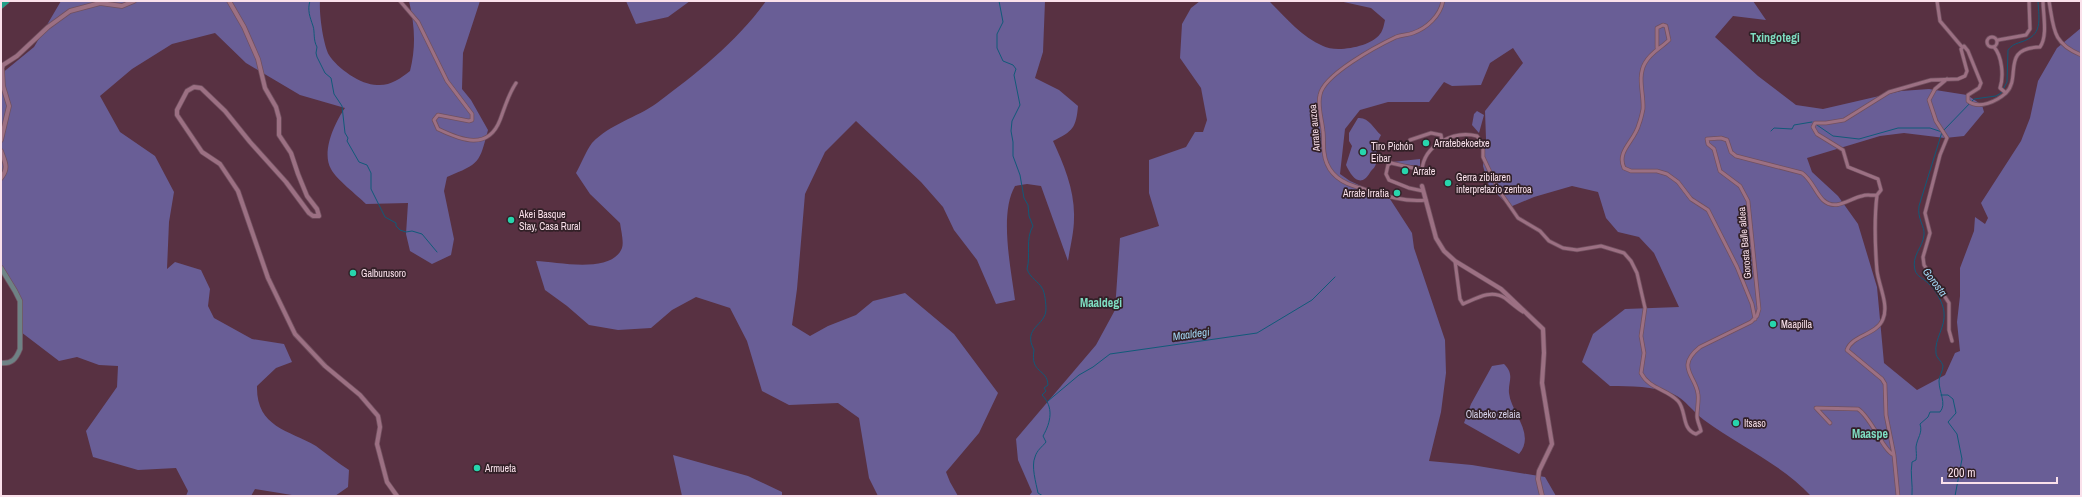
<svg xmlns="http://www.w3.org/2000/svg" width="2082" height="497" font-family="'Archivo Narrow',sans-serif">
	<style>
		.green { fill: #695e96 }
		.lines { fill: none; stroke-linecap: round; stroke-linejoin: round }
		.stream { stroke: #115a79; stroke-width: 1 }
		.minor-casing { stroke: #71505f; stroke-width: 4.5 }
		.tertiary-casing { stroke: #71505f; stroke-width: 5.5 }
		.secondary-casing { stroke: #71505f; stroke-width: 6 }
		.trunk-casing { stroke: #71505f; stroke-width: 6 }
		.minor { stroke: #9c7083; stroke-width: 3 }
		.tertiary { stroke: #9c7083; stroke-width: 4 }
		.secondary { stroke: #6e8285; stroke-width: 4.5 }
		.trunk { stroke: #219f88; stroke-width: 5 }
		.poi-dot { fill: #27d5ad; stroke: #322027; stroke-width: 1.5 }
		.labels { text-anchor: middle; stroke-width: 3.5; stroke-linejoin: round; paint-order: stroke }
		.street-label { font-size: 10px; fill: #fae1eb; stroke: #322027 }
		.poi-label { font-size: 10px; fill: #fae1eb; stroke: #322027; text-anchor: start }
		.park-label { font-size: 10px; fill: #d7d3ec; stroke: #322027 }
		.water-label { font-size: 11px; font-style: italic; fill: #a2d7f4; stroke: #322027 }
		.quarter-label { font-size: 12px; font-weight: bold; fill: #7eddc1; stroke: #322027 }
	</style>
	<rect width="100%" height="100%" fill="#583142"/>
	<path class="green" d="M61,1H320C319,13 323,44 329,55C337,68 361,85 377,85C390,86 400,79 410,71C416,47 415,26 409,1H480L463,53L462,89L471,100L488,130C479,164 480,163 447,177L444,191L454,239L451,255L432,264L410,251L406,234L408,203L366,204C357,195 336,179 331,169C321,152 335,122 345,108L300,95L246,63L215,33L172,44L132,69L100,96L120,132L155,156L174,192L169,222L167,269L175,262L201,270L210,289L208,306L214,318L252,339L284,344L292,362L276,368L257,386C256,427 288,430 316,446C327,454 338,463 349,470L348,487L335,496H298L255,489L251,496H186L188,491L176,468L138,470L93,457L86,431L117,387L118,366L99,365L77,357L59,361L21,332L22,306L1,265V74L34,47Z
		M626,1H690L668,17L636,24Z
		M766,1H1045L1043,52L1035,78L1059,90L1078,106C1076,128 1073,131 1053,141C1064,165 1075,191 1074,218C1074,233 1070,247 1068,261L1041,186L1027,184L1015,186C999,214 1011,268 1015,300L996,304L977,260L954,230L943,207L921,182L856,121L825,152L805,194L797,289L792,325L810,336L828,326L856,315L873,301L905,293L954,334L998,393L979,433L946,472L950,482L958,496H878L869,478L859,418L838,403L789,405L762,391L747,341L730,308L696,297L672,310L651,328L618,330L589,325L567,306L545,290L536,261C558,262 612,274 622,248C624,242 621,230 620,223L590,194L576,173C581,164 586,151 592,143C610,124 636,118 657,103C695,75 739,40 766,1Z
		M1200,1H1269C1285,17 1302,37 1323,46C1336,53 1371,47 1380,34C1383,31 1384,24 1385,20L1371,8L1339,1H1753L1766,20L1733,16L1715,37L1758,76L1796,105L1823,109L1901,91L1929,89L1967,95L1982,105L1984,112L1964,136L1945,138L1904,133L1880,136L1807,158L1812,172L1838,196L1858,224L1877,287L1884,363L1917,390L1945,375L1955,353L1960,351L1957,322L1960,296V268L1974,231L1975,217L1985,224L1988,218L1981,203L2021,141L2030,118L2038,81L2057,48L2081,28V496H1811C1780,463 1739,446 1704,420C1693,412 1685,399 1673,394C1653,386 1631,386 1610,386L1582,362L1593,334L1625,309L1679,307L1654,253L1639,237L1618,232L1606,218L1598,192L1572,186L1534,197L1510,207L1489,186L1483,166L1486,139L1485,111L1523,63L1513,48L1490,63L1481,85L1452,86L1444,82L1429,102H1388L1360,110L1345,129L1340,174L1350,181L1390,199L1412,233L1414,248L1445,340L1446,373L1441,412L1429,461L1472,465L1545,477L1556,496H1029L1032,492L1018,460L1016,439L1096,345L1115,310L1120,238L1159,226L1149,193V160L1186,147L1195,132H1203L1207,120L1201,88L1180,58L1182,24L1191,8Z
		M1477,111L1484,115L1479,133L1472,125L1474,114Z
		M1358,118C1369,117 1373,128 1381,135C1374,147 1379,152 1376,163C1376,166 1373,169 1371,171C1361,189 1352,178 1346,165L1352,146L1349,141V133Z
		M1420,159V166L1392,163V162Z
		M1504,364C1515,375 1508,381 1509,393C1511,413 1536,434 1519,454L1464,423L1471,404L1492,366Z
		M673,455L748,476L782,492V496H682Z"/>
	<g class="lines">
		<path class="stream" d="M310,1C307,10 310,17 313,26C315,32 313,40 317,47L316,53L317,57L325,73L331,78L334,94L342,106L345,133L348,138L347,141L359,162L367,165L371,173V189L385,217L396,223V226L400,230L406,232L412,231L422,234L437,252
			M999,1L1003,22L997,34V48L1003,61L1013,65L1016,69L1014,75L1020,105L1012,121L1011,131L1013,142V156L1020,175L1024,198L1028,205L1029,216L1033,226C1025,239 1031,255 1027,269C1030,278 1039,282 1042,288C1045,292 1046,305 1046,309C1046,326 1022,327 1034,350C1030,374 1047,368 1048,385L1044,388L1046,391L1042,395C1054,407 1051,422 1043,436L1046,442C1042,447 1037,450 1035,457C1031,466 1036,483 1038,493L1043,496
			M1817,125L1833,136L1859,139L1898,128H1930L1942,132L1919,206C1917,219 1925,226 1924,235C1923,247 1911,256 1915,270C1917,277 1923,278 1928,283C1935,289 1943,302 1944,312C1946,327 1934,339 1936,353C1936,358 1942,361 1943,366C1943,371 1939,376 1939,381C1939,392 1947,404 1940,412H1930L1928,417L1920,424C1923,433 1917,438 1916,447C1916,452 1917,455 1916,460L1912,462C1910,474 1913,484 1912,496
			M1944,130L1974,99L1996,96L2001,93L2007,82L2008,50C2012,45 2015,44 2021,42C2043,35 2039,21 2038,1
			M1771,131L1774,128L1792,129L1794,125L1812,122
			M1941,395H1948L1953,399L1956,413L1948,422L1957,434L1962,459L1955,496
			M1048,401L1079,375L1093,367L1110,354L1257,333L1312,300L1335,277"/>
		<g class="minor-casing">
			<path id="minor" d="M400,1L418,22L447,81L472,114V120L469,121L438,115L434,120L438,129C461,140 488,151 500,120C505,107 508,95 516,83
				M1937,1L1940,21L1962,47
				M2049,1C2054,29 2052,43 2081,55
				M1987 42a5 5 0 1 1 10 0a5 5 0 1 1-10 0Z
				M1998,40L2026,35L2030,29L2029,1
				M1657,48V28L1663,25L1666,26L1669,40C1661,48 1651,52 1645,63C1637,77 1644,94 1643,109C1642,114 1641,119 1639,124C1635,141 1616,151 1624,168L1631,171H1657L1667,174L1678,182L1691,199L1708,210L1737,267L1752,304L1755,319
				M1947,79L1935,89L1929,100L1936,121L1947,138L1940,155L1925,213L1930,233L1923,257L1924,265L1949,303V330L1952,341
				M2006,93C2022,77 2000,48 2040,47C2048,36 2043,14 2043,1
				M1410,140L1431,133L1441,135L1442,141
				M1423,191L1409,188L1389,180L1386,174L1388,165L1391,163L1422,170C1424,145 1454,130 1477,136L1483,144V157L1498,189L1518,218L1540,231L1549,241L1563,248L1577,250L1601,246L1624,253L1631,261L1637,273L1645,308L1641,336L1644,353L1641,373C1649,389 1667,389 1678,401C1687,411 1681,429 1696,434L1701,431C1700,426 1697,421 1697,416C1697,409 1699,401 1698,394C1696,376 1675,367 1700,347L1751,322L1757,316L1759,309L1748,201L1740,186L1720,171L1714,149L1708,144L1707,139L1721,138L1727,140L1731,152L1736,156L1802,173C1812,180 1815,192 1823,200C1836,212 1850,198 1862,196C1867,194 1872,196 1877,195L1881,190L1878,179L1848,167L1843,150L1817,134L1813,127L1815,123H1826L1844,120L1889,92L1931,80L1958,79L1965,76L1967,71L1961,49L1964,46L1968,51L1981,83L1979,88L1968,95V101C1979,110 1997,101 2006,93L2000,88C2004,76 2002,56 1994,47
				M1426,200C1402,203 1377,193 1354,186C1338,181 1326,170 1324,152C1323,145 1324,138 1323,131C1322,120 1317,105 1320,95C1323,75 1377,46 1396,37C1401,35 1408,35 1413,33C1427,28 1440,16 1443,1
				M1455,261L1460,299L1463,304C1477,298 1491,289 1505,298C1511,303 1517,308 1523,312
				M1830,423L1816,408L1858,409C1872,418 1883,451 1894,455L1886,415L1885,384L1882,379L1847,350C1852,335 1877,335 1883,319C1889,305 1879,286 1877,271C1875,246 1874,220 1877,195
				M1894,455L1898,496"/>
		</g>
		<g class="tertiary-casing">
			<path id="tertiary" d="M229,1L244,27L258,59L265,88L276,107L279,118V135L291,153L298,174L307,196L317,209L319,216H313L309,213L286,182L250,142L225,111L201,88L194,87L187,91L177,110V115L202,152L220,164L238,191L268,278L295,334L325,366L360,395L378,416L380,427L377,444L387,482L397,496
				M1,140L9,106L3,86L2,68L3,65L17,56L48,27L70,11L100,3L122,6L134,1
				M1,151C5,162 9,168 1,178
				M1422,186L1436,238L1444,251L1455,261L1501,289L1543,329L1544,353L1542,383L1552,444L1539,471L1538,479L1542,496"/>
		</g>
		<g class="secondary-casing">
			<path id="secondary" d="M1,268L15,291L20,301V349C16,359 12,364 1,363"/>
		</g>
		<g class="trunk-casing">
			<path id="trunk" d="M1,6L7,1"/>
		</g>
		<use href="#minor" class="minor"/>
		<use href="#tertiary" class="tertiary"/>
		<use href="#secondary" class="secondary"/>
		<use href="#trunk" class="trunk"/>
	</g>
	<g class="poi-dot">
		<circle cx="1426" cy="143" r="4"/>
		<circle cx="1363" cy="152" r="4"/>
		<circle cx="1405" cy="171" r="4"/>
		<circle cx="1448" cy="183" r="4"/>
		<circle cx="1397" cy="193" r="4"/>
		<circle cx="511" cy="220" r="4"/>
		<circle cx="353" cy="273" r="4"/>
		<circle cx="1773" cy="324" r="4"/>
		<circle cx="1736" cy="423" r="4"/>
		<circle cx="477" cy="468" r="4"/>
	</g>
	<g class="labels">
		<g class="street-label">
			<text transform="translate(1314 128) rotate(-95)" y="4">Arrate auzoa</text>
			<text transform="translate(1744 243) rotate(-95)" y="4">Gorosta Balle aldea</text>
		</g>
		<g class="poi-label">
			<text x="1434" y="147">Arratebekoetxe</text>
			<text x="1371" y="150">Tiro Pichón<tspan x="1371" dy="12">Eibar</tspan></text>
			<text x="1413" y="175">Arrate</text>
			<text x="1456" y="181">Gerra zibilaren<tspan x="1456" dy="12">interpretazio zentroa</tspan></text>
			<text x="1389" y="197" text-anchor="end">Arrate Irratia</text>
			<text x="519" y="218">Akei Basque<tspan x="519" dy="12">Stay, Casa Rural</tspan></text>
			<text x="361" y="277">Galburusoro</text>
			<text x="1781" y="328">Maapilla</text>
			<text x="1744" y="427">Itsaso</text>
			<text x="485" y="472">Armueta</text>
		</g>
		<g class="park-label">
			<text x="1493" y="418">Olabeko zelaia</text>
		</g>
		<g class="water-label">
			<text transform="translate(1935 282) rotate(53)" y="4">Gorosta</text>
			<text transform="translate(1191 334) rotate(-8)" y="4">Maaldegi</text>
		</g>
		<g class="quarter-label">
			<text x="1775" y="42">Txingotegi</text>
			<text x="1101" y="307">Maaldegi</text>
			<text x="1870" y="438">Maaspe</text>
		</g>
	</g>
	<rect width="2082" height="497" fill="none" stroke="#fae1eb" stroke-width="4"/>
	<path d="M1942 477v6h115v-6" fill="none" stroke="#fae1eb" stroke-width="2"/>
	<text x="1948" y="477" font-size="12" fill="#fae1eb" stroke="#322027" stroke-width="3" paint-order="stroke">200 m</text>
</svg>
